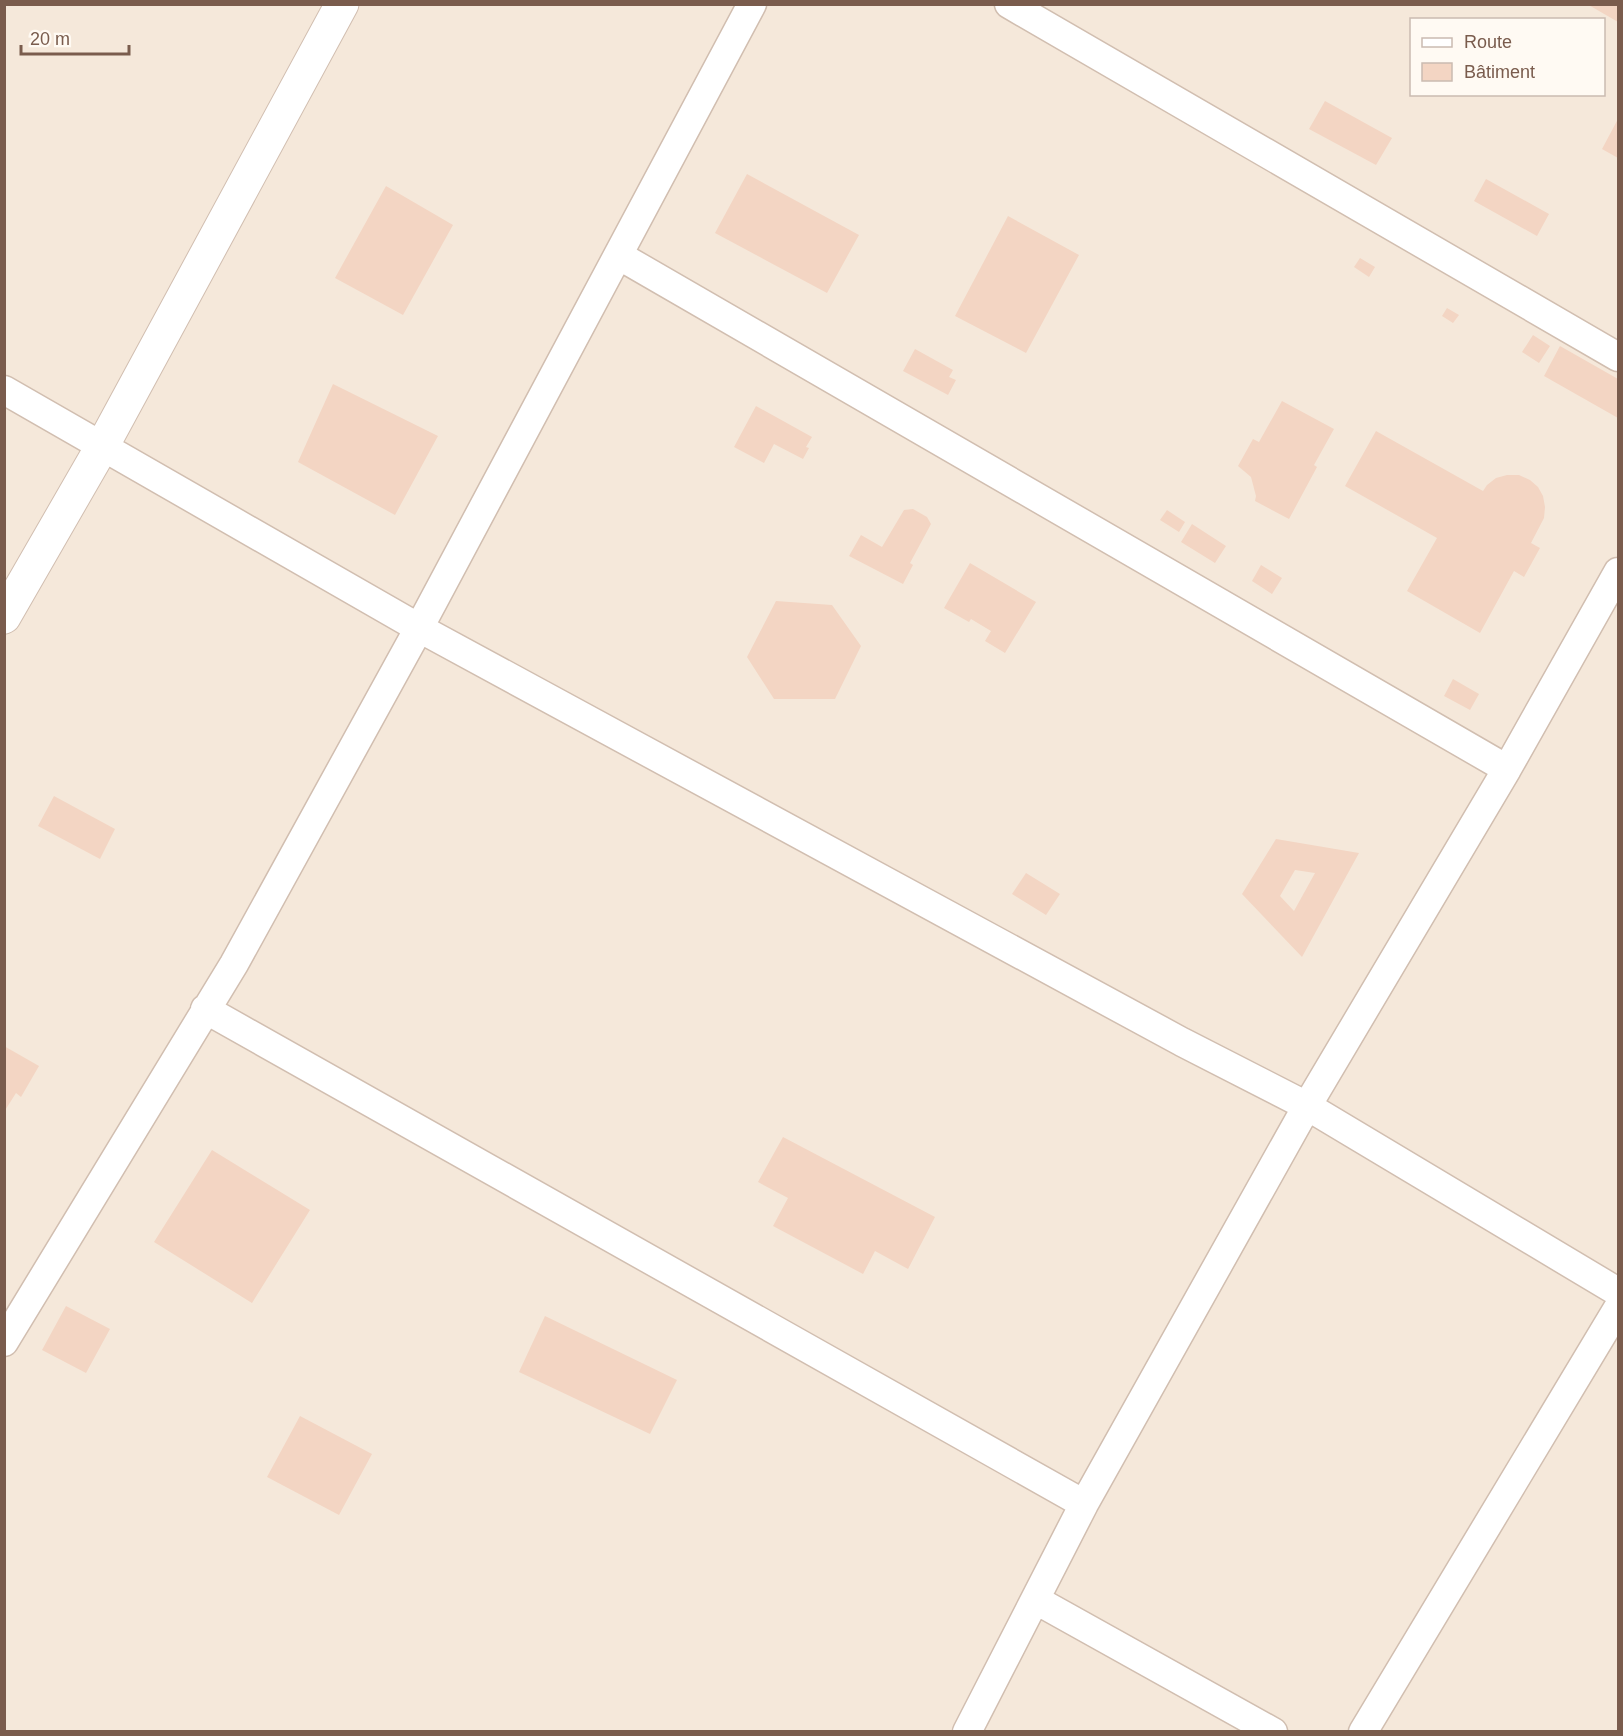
<svg xmlns="http://www.w3.org/2000/svg" width="1623" height="1736" font-family="Helvetica,sans-serif">
	<style>
		.residential { fill: #f5e8da; fill-rule: evenodd }
		.building { fill: #f3d5c3; fill-rule: evenodd }
		.lines { fill: none; stroke-linecap: round; stroke-linejoin: round }
		.minor-casing { stroke: #d1beb0; stroke-width: 31 }
		.tertiary-casing { stroke: #d1beb0; stroke-width: 35 }
		.minor { stroke: #fff; stroke-width: 28 }
		.tertiary { stroke: #fff; stroke-width: 33 }
	</style>
	<rect width="100%" height="100%" fill="#fdf6ec"/>
	<path class="residential" d="M5,5H1618V1731H5ZM1412,20H1604V94H1412Z"/>
	<path class="building" d="M1587,4H1618V22Z
		M1325,101L1392,138L1376,165L1309,129Z
		M1618,119V158L1602,149Z
		M747,174L859,235L827,293L715,233Z
		M1486,179L1549,214L1537,236L1474,201Z
		M386,186L453,225L403,315L335,278Z
		M1008,216L1079,255L1026,353L955,316Z
		M1360,258L1375,267L1369,277L1354,267Z
		M1447,308L1459,315L1453,323L1442,316Z
		M1533,335L1550,346L1539,363L1522,352Z
		M1560,346L1618,379V418L1544,376Z
		M915,349L953,370L949,377L956,380L948,395L903,371Z
		M333,384L438,436L395,515L298,462Z
		M1282,401L1334,429L1314,465L1317,467L1289,519L1255,501L1256,496L1251,477L1238,466L1253,439L1259,442Z
		M756,406L812,437L806,447L809,448L803,459L774,444L764,463L734,447Z
		M1376,431L1483,491L1487,485L1496,478L1507,475H1519L1530,480L1538,487L1543,496L1545,507L1544,518L1531,543L1540,548L1524,577L1514,571L1480,633L1407,591L1437,538L1345,486Z
		M913,509L927,517L931,524L910,563L913,565L903,584L849,556L861,535L882,547L904,510Z
		M1167,510L1185,522L1179,532L1160,520Z
		M1192,524L1226,546L1215,563L1181,542Z
		M970,563L1036,602L1005,653L985,641L991,631L971,619L969,622L944,608Z
		M1261,565L1282,578L1272,594L1252,581Z
		M776,601L832,605L861,646L835,699H774L747,657Z
		M1453,679L1479,694L1470,710L1444,696Z
		M54,796L115,829L100,859L38,826Z
		M1276,839L1359,853L1302,957L1242,894ZM1295,870L1315,873L1294,911L1280,896Z
		M1026,873L1060,894L1046,915L1012,894Z
		M4,1046L39,1066L21,1097L16,1093L4,1112Z
		M783,1137L935,1217L908,1269L875,1251L863,1274L773,1226L788,1198L758,1182Z
		M212,1150L310,1210L252,1303L154,1242Z
		M66,1306L110,1329L86,1373L42,1350Z
		M545,1316L677,1380L650,1434L519,1372Z
		M300,1416L372,1454L339,1515L267,1477Z"/>
	<g class="lines">
		<g class="minor-casing">
			<path id="minor" d="M1009,4L1618,357
				M618,255L1507,769
				M4,390L419,628L1182,1042L1307,1106L1618,1292
				M205,1009L1084,1504
				M4,1342L234,964L419,628L752,4
				M1036,1600L1273,1732
				M967,1732L1084,1504L1307,1106L1507,769L1618,572
				M1363,1732L1618,1308"/>
		</g>
		<g class="tertiary-casing">
			<path id="tertiary" d="M4,617L103,445L342,4"/>
		</g>
		<use href="#minor" class="minor"/>
		<use href="#tertiary" class="tertiary"/>
	</g>
	<rect width="1623" height="1736" fill="none" stroke="#7a5c4d" stroke-width="12"/>
	<rect x="1410" y="18" width="195" height="78" fill="#fffaf3" stroke="#cabbb1" stroke-width="1.5"/>
	<rect x="1422" y="38" width="30" height="9" fill="#ffffff" stroke="#cabbb1" stroke-width="1.5"/>
	<text x="1464" y="48" font-size="18" fill="#7a5c4d">Route</text>
	<rect x="1422" y="63" width="30" height="18" fill="#f3d5c3" stroke="#cabbb1" stroke-width="1.5"/>
	<text x="1464" y="78" font-size="18" fill="#7a5c4d">Bâtiment</text>
	<path d="M21 45v9h108v-9" fill="none" stroke="#7a5c4d" stroke-width="3"/>
	<text x="30" y="45" font-size="18" fill="#7a5c4d" stroke="#fffaf3" stroke-width="4.5" paint-order="stroke">20 m</text>
</svg>
